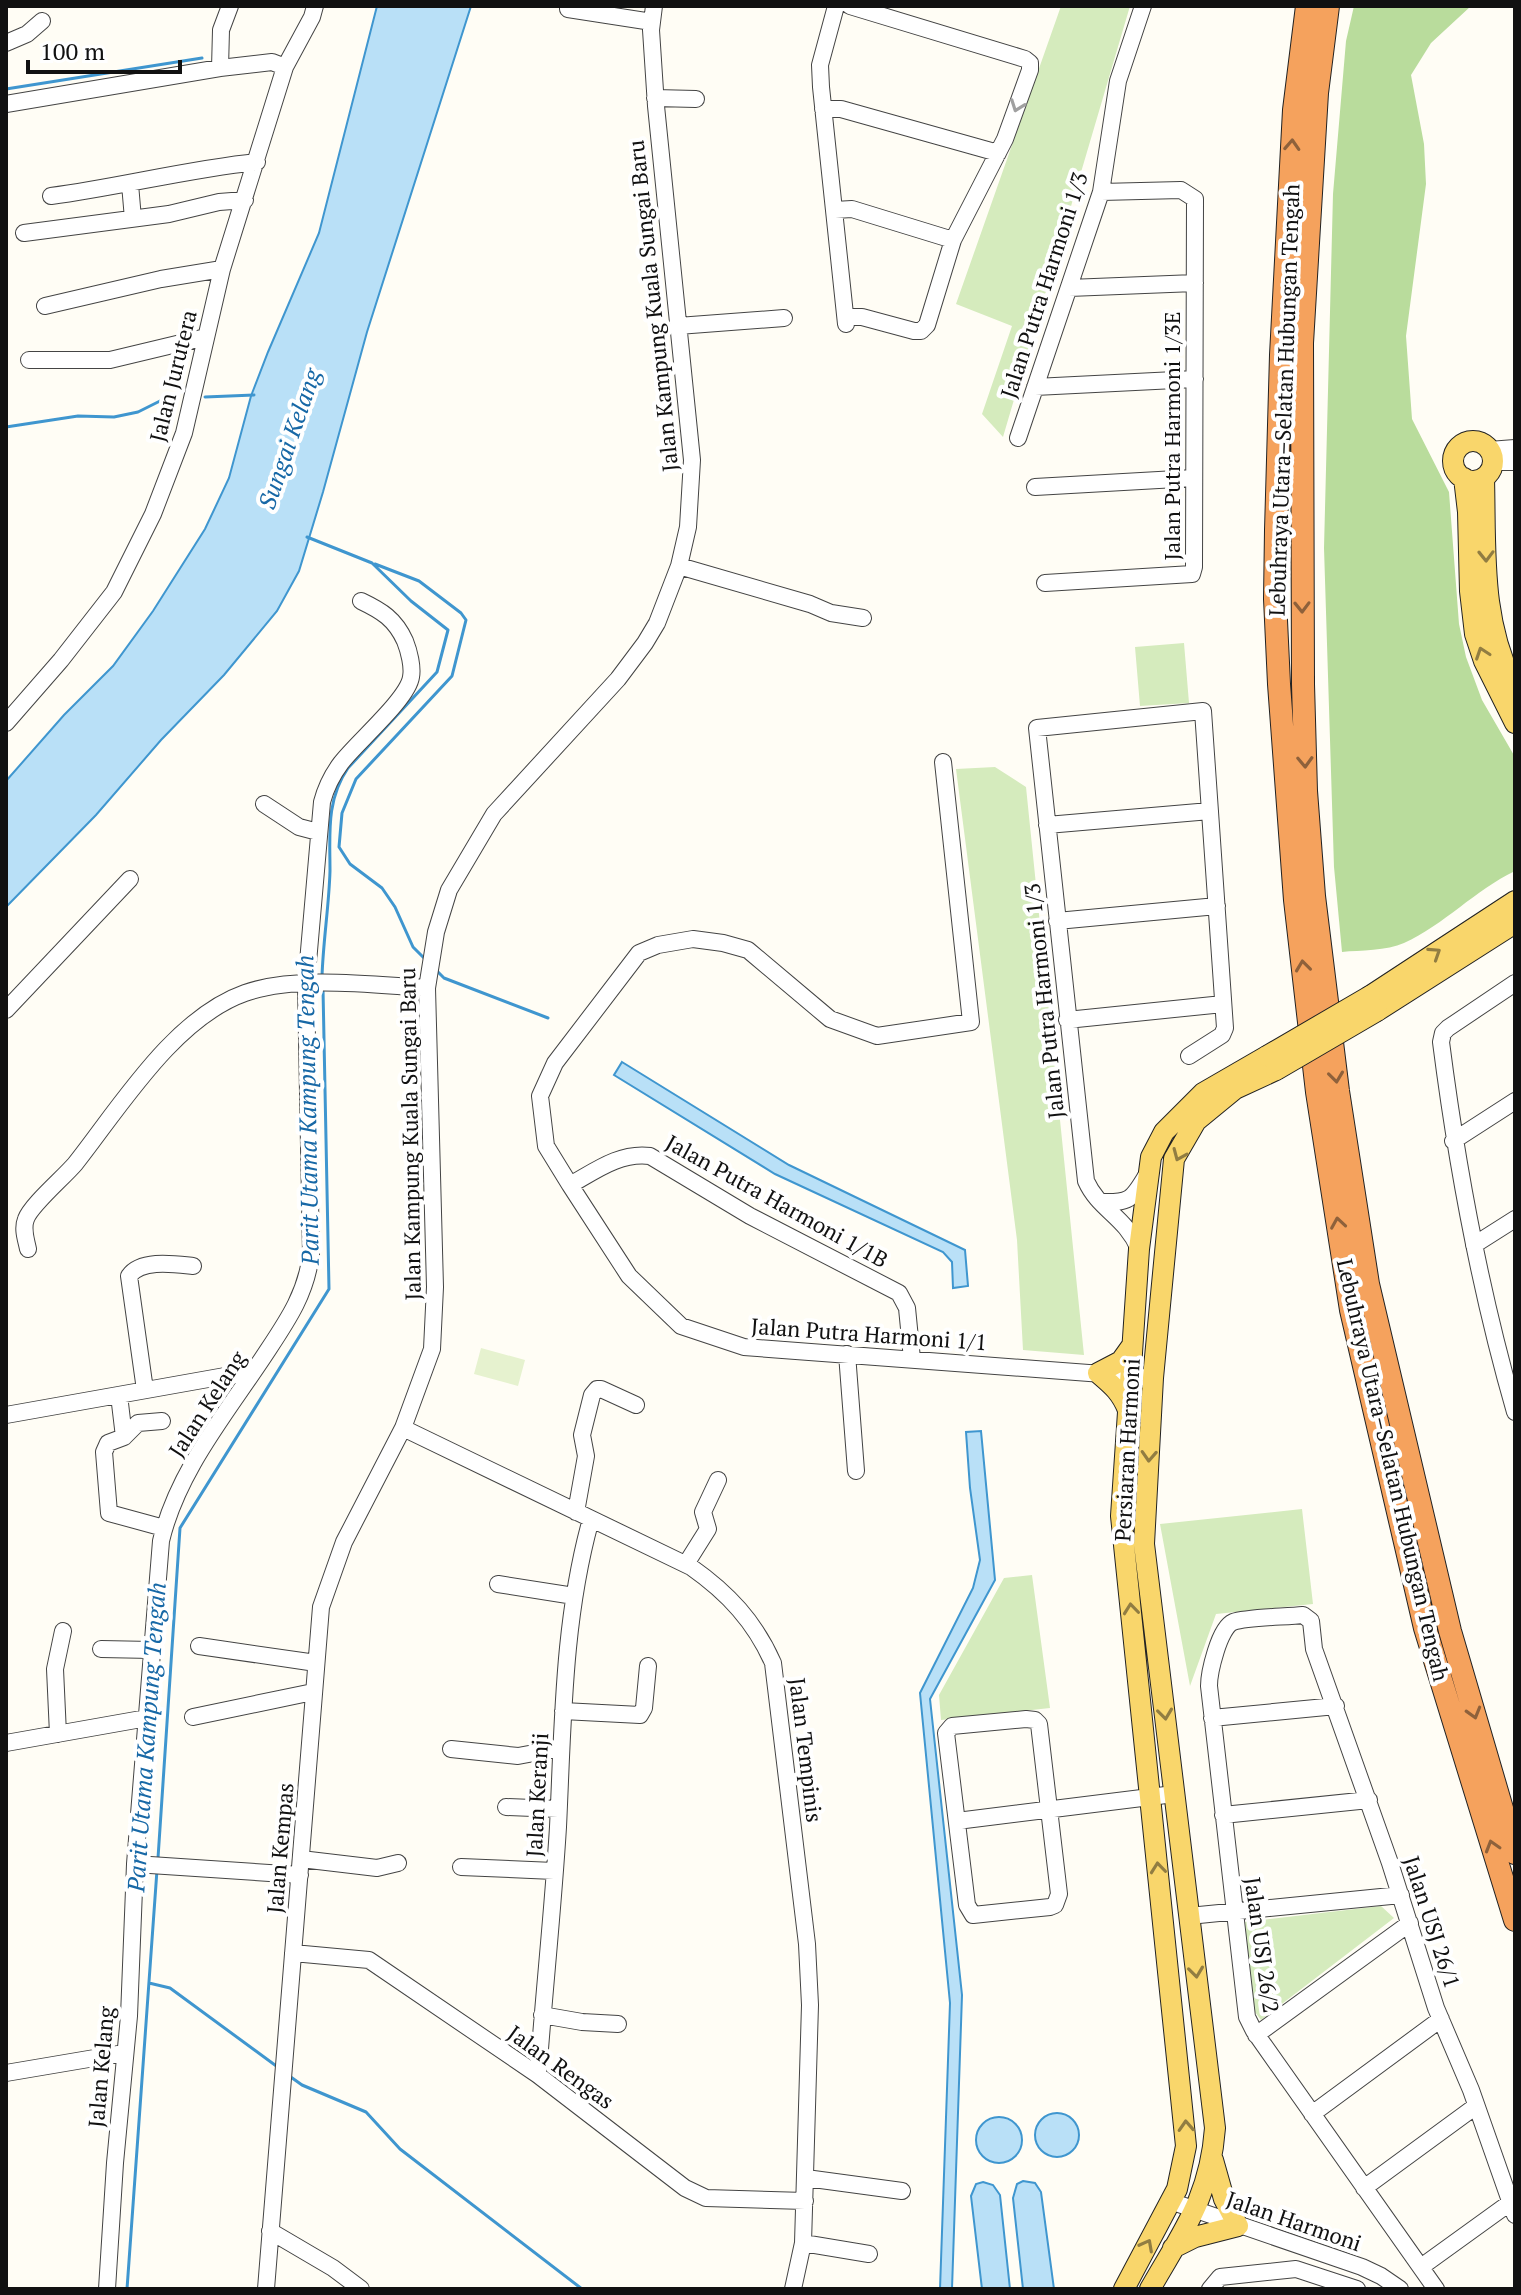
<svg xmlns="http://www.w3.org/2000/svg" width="1521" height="2295" font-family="'PT Serif',serif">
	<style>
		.green { fill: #d5ebbd }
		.forest { fill: #b9dc9c }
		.pitch { fill: #e6f2cf }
		.water { fill: #b9e0f7; stroke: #3f96cf; stroke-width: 2 }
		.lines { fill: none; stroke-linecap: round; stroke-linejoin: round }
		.stream { stroke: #3f96cf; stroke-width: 3 }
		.minor-casing { stroke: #444; stroke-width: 18 }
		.major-casing { stroke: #222; stroke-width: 22 }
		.highway-casing { stroke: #222; stroke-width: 24 }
		.minor { stroke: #fff; stroke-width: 16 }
		.major { stroke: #f9d66b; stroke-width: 20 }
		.highway { stroke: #f5a25d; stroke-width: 22 }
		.major-bridge-casing { stroke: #222; stroke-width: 22; stroke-linecap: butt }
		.major-bridge { stroke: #f9d66b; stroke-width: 20 }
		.oneway { stroke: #a0a0a0 }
		.oneway2 { stroke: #8e613b }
		.oneway3 { stroke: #917d42 }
		.labels { text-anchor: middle; stroke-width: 8; stroke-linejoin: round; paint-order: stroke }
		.street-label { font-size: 22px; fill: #111; stroke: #fff }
		.water-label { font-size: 24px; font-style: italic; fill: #1768a6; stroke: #fff }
	</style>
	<rect width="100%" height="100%" fill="#fffdf5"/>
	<path class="green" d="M1061,6H1130L1003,437L982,414L1012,326L956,304Z
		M1184,643L1189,703L1140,706L1135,647Z
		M995,767L1026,787L1084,1355L1023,1350L1017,1240L956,769Z
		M1302,1509L1313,1604L1216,1614L1190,1686L1160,1524Z
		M1032,1575L1050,1708L941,1720L939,1695L1004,1578Z
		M1381,1906L1394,1918L1261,2020L1252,2008L1245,1922Z"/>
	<path class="forest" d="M1354,6H1471L1431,43L1411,75L1424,144L1426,184L1406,336L1412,419L1449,492L1459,624L1466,657L1482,700L1515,757V871C1475,890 1444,925 1404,943C1387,951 1360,950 1342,952L1334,867L1324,548L1333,194L1346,41Z"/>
	<path class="pitch" d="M481,1348L525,1360L518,1386L474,1374Z"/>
	<path class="water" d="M377,6H471L367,332L323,492L299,571L277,611L224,675L161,740L96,815L6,907V781L64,715L113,666L153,611L205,529L229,478L251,396L268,352L319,233Z
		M622,1062L789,1165L965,1250L968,1286L953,1288L952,1262L943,1252L775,1174L614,1075Z
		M981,1431L995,1580L930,1699L962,1995L952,2289H940L950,2003L920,1693L973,1588L980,1560L970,1488L966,1432Z
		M1035 2135a22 22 0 1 1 44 0a22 22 0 1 1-44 0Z
		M976 2140a23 23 0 1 1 46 0a23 23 0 1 1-46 0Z
		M1023,2181L1035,2183L1041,2192L1054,2289H1023L1013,2198L1017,2184Z
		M983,2182L993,2185L1000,2195L1010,2289H982L971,2196L976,2184Z"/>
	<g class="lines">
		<path class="stream" d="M6,89L202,58
			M205,397L254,395
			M6,427L78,416L114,417L138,412L170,396
			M307,537L372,563L411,601L448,630L437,672L348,768C326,800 330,834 330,871C329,906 323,942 322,977
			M375,564L419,581L461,613L466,620L452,676L356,779L342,813L339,847L350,864L382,888L395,907L413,947L424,958
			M435,969L444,978L548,1018
			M158,1858L180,1528L329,1289L323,989
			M149,1983L170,1988L279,2068
			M288,2075L302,2085L366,2112L400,2149L582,2289
			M127,2289L157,1870"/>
		<g class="minor-casing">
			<path id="minor" d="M836,6L820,65L821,87L846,324
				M568,9L652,22
				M6,43L27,34L42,21
				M220,68L221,30L230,6
				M655,98L696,99
				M6,104L220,68L272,62L285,67
				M823,109H841L998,153
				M130,184L133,219
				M51,196C120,187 188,169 257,162
				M835,210L852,209L953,240
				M24,233L169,214L219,202L245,200
				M1069,288L1195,283
				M45,306L161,279L222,269
				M846,317H862L914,331H921L927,325L953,240L1005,139L1030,70V63L1025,59L850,6
				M678,326L784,318
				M29,360H110L206,337
				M1035,387L1195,379
				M1018,438L1101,192L1118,81L1143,6
				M1489,450L1515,448
				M1493,462H1515
				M1035,487L1194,478
				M679,566L810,604L831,613L863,618
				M1045,583L1192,574L1194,567L1195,199L1181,190L1101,192
				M6,723L61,660L114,592L153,514L184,433L222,269L285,67L312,17L315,6
				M943,762L971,1022L877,1036L830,1019L748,950L723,943L693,939L658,945L639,953L555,1063L540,1096L546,1146L570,1185L629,1276L681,1326L744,1347L1142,1377
				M264,804L299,827L318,832
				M1047,825L1210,811
				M1057,921L1217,906
				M1515,983L1448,1028L1443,1033L1441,1042C1457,1167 1480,1291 1515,1412
				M6,1010L130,879
				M1067,1020L1223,1004
				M1453,1141L1515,1101
				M570,1185C595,1171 620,1152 650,1156L750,1216L899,1293L907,1308L912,1359
				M1101,1202C1129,1203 1132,1200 1146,1176
				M1474,1245L1515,1219
				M28,1249C26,1239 22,1229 26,1219C31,1205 63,1178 75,1164C120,1107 174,1018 245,993C296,975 373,985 427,988
				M1139,1249C1125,1216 1099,1210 1086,1181L1037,728L1203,711L1225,1028L1222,1035L1189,1056
				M847,1354L856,1471
				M145,1390L129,1276C141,1259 174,1264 193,1266
				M119,1395L124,1437L108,1443L104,1452L109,1513L164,1528
				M6,1415L253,1371
				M403,1428L691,1567C728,1593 755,1622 773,1663L807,1944L810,2005L803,2243L793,2289
				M124,1437L138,1423L162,1421
				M576,1512L586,1456L582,1435L592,1395L597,1389H601L636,1405
				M686,1564L708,1529L703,1512L718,1480
				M498,1584L574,1596
				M199,1646L316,1663
				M101,1649L152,1650
				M563,1711L640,1715L644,1708L648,1666
				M193,1717L313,1692
				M1212,1718L1336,1706
				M1026,1719L1035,1720L1039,1724L1059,1894L1055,1905L1050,1907L973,1915L967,1905L946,1733L952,1726Z
				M58,1734L55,1669L63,1631
				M6,1743L147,1718
				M451,1749L518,1756L561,1748
				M506,1807L558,1809
				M1223,1815L1369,1800
				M957,1821L1174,1794
				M301,1859L377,1868L398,1863
				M135,1864L300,1875
				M461,1867L554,1871
				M1189,1916L1401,1895
				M293,1953L369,1960L538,2075L685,2188L706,2198L805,2201
				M542,2015L582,2022L618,2024
				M1256,2035L1410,1923
				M6,2073L124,2053
				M538,2075C544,1992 553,1909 558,1827C563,1723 563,1619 591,1519
				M1312,2114L1441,2019
				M806,2178L902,2191
				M1364,2188L1476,2106
				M1170,2201L1362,2267L1381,2276L1400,2289
				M270,2231L333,2268L361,2289
				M803,2243L869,2254
				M1421,2267L1511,2202
				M107,2289L115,2163L129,2016L135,1864L161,1541C177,1473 224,1416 262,1359C285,1324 306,1296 311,1254L306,985L322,802C326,787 332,775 341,763C356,743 408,699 411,677C413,667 409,651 405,641C395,619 382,611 361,601
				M266,2289L321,1607L344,1542L403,1428L432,1349L435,1287L427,988L436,932L449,890L494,814L618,679L645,643L657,623L679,566L688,527L692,460L656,106L651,30L654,6
				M1210,2289L1220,2277L1296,2269L1357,2289
				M1436,2289L1254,2031L1247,2017L1209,1686C1209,1673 1219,1628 1233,1622C1247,1617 1286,1617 1303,1615L1311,1621L1314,1649L1390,1863L1436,2008L1471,2090L1515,2215"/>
		</g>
		<g class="major-casing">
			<path id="major" d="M1453 461a20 20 0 1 1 40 0a20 20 0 1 1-40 0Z
				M1464,478L1468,512L1470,591L1475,634L1484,661L1515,723
				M1484,478C1486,549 1480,621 1515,687
				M1370,996L1515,901
				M1377,1011L1515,923
				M1128,1410C1121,1392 1112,1385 1098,1373L1121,1361L1131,1347
				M1173,2248L1195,2237L1238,2226L1224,2199L1213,2160
				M1124,2289L1177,2189L1186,2146L1121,1516L1139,1249L1151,1157L1164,1132L1203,1093L1267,1056
				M1150,2289C1183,2231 1210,2197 1215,2128L1144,1544L1153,1378L1174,1159L1196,1121L1235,1089L1276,1070"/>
		</g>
		<g class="highway-casing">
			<path id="highway" d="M1307,6L1294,110L1281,355L1276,530L1275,599L1279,684L1295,900L1317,1092L1351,1310L1425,1628L1515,1920
				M1328,6L1317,93L1302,343L1303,684L1306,791L1314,896L1338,1091L1368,1284L1450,1631L1515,1853"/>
		</g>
		<use href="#minor" class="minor"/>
		<use href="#major" class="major"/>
		<use href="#highway" class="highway"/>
		<g class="major-bridge-casing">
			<path id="major-bridge" d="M1267,1056L1370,996
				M1276,1070L1377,1011"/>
		</g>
		<use href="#major-bridge" class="major-bridge"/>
	</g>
	<defs><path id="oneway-chevron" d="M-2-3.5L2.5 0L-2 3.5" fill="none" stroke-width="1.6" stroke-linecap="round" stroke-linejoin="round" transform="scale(2)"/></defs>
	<use class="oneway" href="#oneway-chevron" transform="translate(1017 106) rotate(110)"/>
	<g class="oneway2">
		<use href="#oneway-chevron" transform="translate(1292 145) rotate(-87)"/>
		<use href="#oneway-chevron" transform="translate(1302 607) rotate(89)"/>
		<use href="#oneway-chevron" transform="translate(1305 762) rotate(88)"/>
		<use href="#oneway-chevron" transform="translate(1303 966) rotate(-97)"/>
		<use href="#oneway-chevron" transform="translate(1336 1077) rotate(83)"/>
		<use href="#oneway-chevron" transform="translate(1338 1223) rotate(-99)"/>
		<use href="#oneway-chevron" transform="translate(1474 1713) rotate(74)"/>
		<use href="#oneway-chevron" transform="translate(1492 1846) rotate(-107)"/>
	</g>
	<g class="oneway3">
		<use href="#oneway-chevron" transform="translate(1486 556) rotate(89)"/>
		<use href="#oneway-chevron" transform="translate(1482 653) rotate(-109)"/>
		<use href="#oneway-chevron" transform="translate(1435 953) rotate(-33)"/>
		<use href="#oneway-chevron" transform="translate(1179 1155) rotate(113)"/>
		<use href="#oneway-chevron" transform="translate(1149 1456) rotate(93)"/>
		<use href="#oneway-chevron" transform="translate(1131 1609) rotate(-96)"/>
		<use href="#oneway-chevron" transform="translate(1165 1714) rotate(83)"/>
		<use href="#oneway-chevron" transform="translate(1158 1868) rotate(-96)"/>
		<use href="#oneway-chevron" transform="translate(1196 1972) rotate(83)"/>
		<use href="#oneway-chevron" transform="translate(1186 2126) rotate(-93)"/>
		<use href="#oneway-chevron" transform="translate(1147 2245) rotate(-62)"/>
	</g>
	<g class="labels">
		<g class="street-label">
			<text transform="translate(1044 285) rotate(-72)" y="8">Jalan Putra Harmoni 1/3</text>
			<text transform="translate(653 306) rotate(-96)" y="8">Jalan Kampung Kuala Sungai Baru</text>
			<text transform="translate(173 376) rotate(-76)" y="8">Jalan Jurutera</text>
			<text transform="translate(1284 400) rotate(-88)" y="8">Lebuhraya Utara–Selatan Hubungan Tengah</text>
			<text transform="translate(1172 436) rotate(-90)" y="8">Jalan Putra Harmoni 1/3E</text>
			<text transform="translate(1044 1001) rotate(-96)" y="8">Jalan Putra Harmoni 1/3</text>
			<text transform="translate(410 1134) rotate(-91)" y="8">Jalan Kampung Kuala Sungai Baru</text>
			<text transform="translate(777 1201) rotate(29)" y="8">Jalan Putra Harmoni 1/1B</text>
			<text transform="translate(869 1334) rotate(4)" y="8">Jalan Putra Harmoni 1/1</text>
			<text transform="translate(207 1404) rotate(-57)" y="8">Jalan Kelang</text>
			<text transform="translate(1127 1450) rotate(-87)" y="8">Persiaran Harmoni</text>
			<text transform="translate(1393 1470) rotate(77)" y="8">Lebuhraya Utara–Selatan Hubungan Tengah</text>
			<text transform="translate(806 1750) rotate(83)" y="8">Jalan Tempinis</text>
			<text transform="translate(537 1795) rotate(-87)" y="8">Jalan Keranji</text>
			<text transform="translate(280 1848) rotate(-85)" y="8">Jalan Kempas</text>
			<text transform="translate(1432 1922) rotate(72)" y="8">Jalan USJ 26/1</text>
			<text transform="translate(1262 1945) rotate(82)" y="8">Jalan USJ 26/2</text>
			<text transform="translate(101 2067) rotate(-85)" y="8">Jalan Kelang</text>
			<text transform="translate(561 2067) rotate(36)" y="8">Jalan Rengas</text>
			<text transform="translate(1294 2221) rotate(19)" y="8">Jalan Harmoni</text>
		</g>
		<g class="water-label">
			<text transform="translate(290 439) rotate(-71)" y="8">Sungai Kelang</text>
			<text transform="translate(308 1110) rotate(-91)" y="8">Parit Utama Kampung Tengah</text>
			<text transform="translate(147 1737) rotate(-86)" y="8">Parit Utama Kampung Tengah</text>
		</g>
	</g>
	<rect width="1521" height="2295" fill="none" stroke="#111111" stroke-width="16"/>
	<path d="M28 60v12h152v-12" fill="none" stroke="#111111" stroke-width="4"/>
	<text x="40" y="60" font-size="24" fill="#111111" stroke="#ffffff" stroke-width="6" paint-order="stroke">100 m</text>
</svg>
